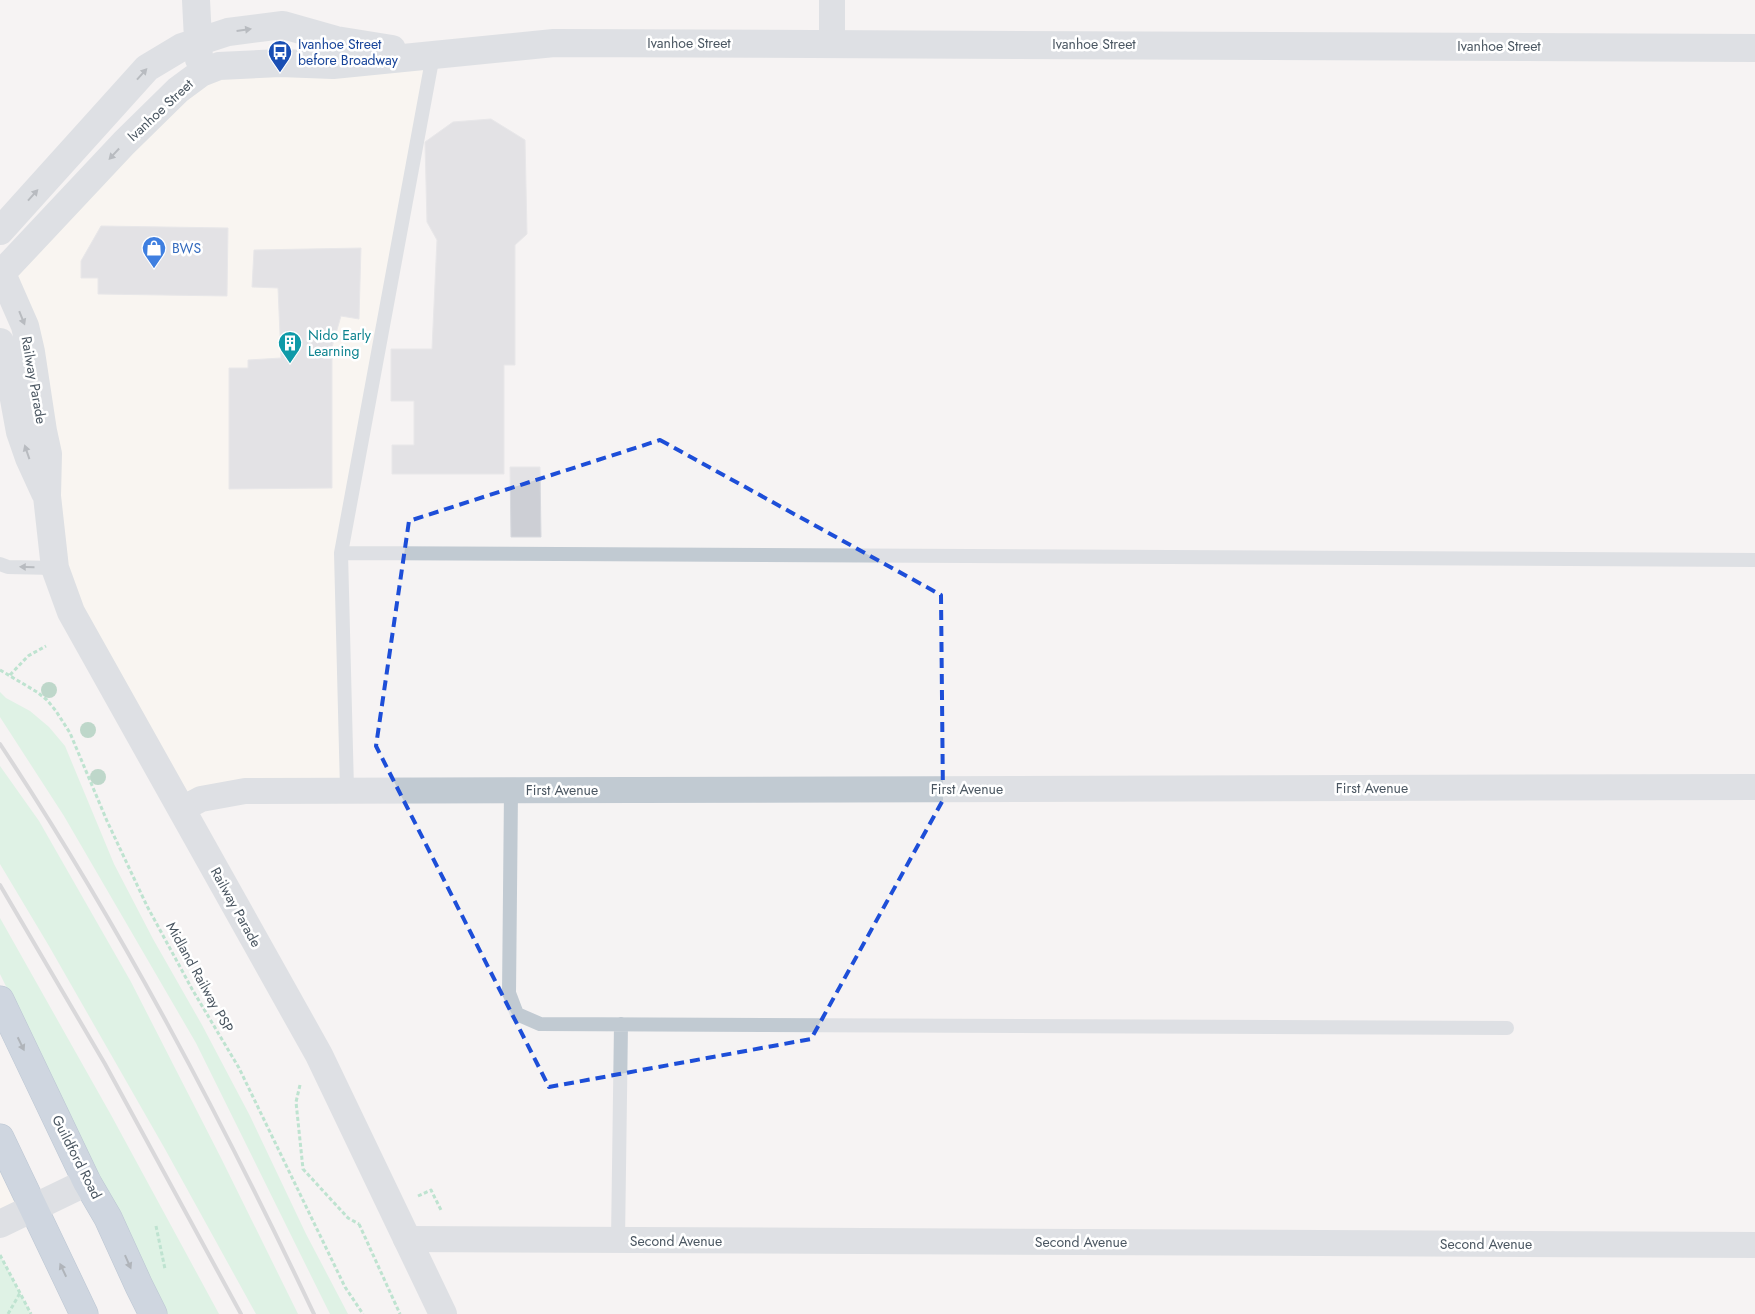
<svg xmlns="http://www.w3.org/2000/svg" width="1755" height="1314" font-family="Jost,sans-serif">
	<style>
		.commercial { fill: #fdf9ef }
		.green { fill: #c3f1d5 }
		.building { fill: #cdcfd5; stroke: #d7d9de }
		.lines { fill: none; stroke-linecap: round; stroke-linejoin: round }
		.trunk-casing { stroke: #7690ad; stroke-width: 29 }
		.path { stroke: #7ad0a6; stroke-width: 3; stroke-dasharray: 4 2.5; stroke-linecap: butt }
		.service { stroke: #c1cad2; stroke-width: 14 }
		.minor { stroke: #c1cad2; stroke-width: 26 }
		.tertiary { stroke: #c1cad2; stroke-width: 28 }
		.trunk { stroke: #9fb4c9; stroke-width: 28 }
		.rail { stroke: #b5b8bd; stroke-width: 4 }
		.tree { fill: #7bb799 }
		.oneway { fill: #6e7983 }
		.oneway2 { fill: #5b6976 }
		.marked { fill: none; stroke: #1d4ed8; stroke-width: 4; stroke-dasharray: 10 6; stroke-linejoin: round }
		.labels { text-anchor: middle; stroke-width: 5; stroke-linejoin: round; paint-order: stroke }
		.street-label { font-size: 14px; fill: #4a5661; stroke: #fff }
		.transit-label { font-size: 14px; fill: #164399; stroke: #fff; text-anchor: start }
		.shop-label { font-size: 14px; fill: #366cbe; stroke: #fff; text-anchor: start }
		.culture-label { font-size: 14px; fill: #0d838f; stroke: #fff; text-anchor: start }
	</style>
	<rect width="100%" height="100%" fill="#f5f3f3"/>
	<path class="commercial" d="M433,55L341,553L347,790L182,809L79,628L10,289L33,240L201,73Z
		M0,1138L34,1207L0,1224Z"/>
	<path class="green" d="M0,692L6,698L30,711L49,727L65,746L114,864L153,939L202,1025L250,1116L306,1234L348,1314H330L196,1043L64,816L0,717Z
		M0,766L39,821L131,982L221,1158L298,1314H256L165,1149L49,946L0,864Z
		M0,918L111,1115L219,1314H166L0,974Z
		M0,1255L31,1314H0Z"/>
	<path class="building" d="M491,119L525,140L527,234L515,245V365H504V474H392V445H414V401H391V349H432L437,240L427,222L425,142L453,122Z
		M101,226L228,228L227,296L98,294V278H81V261Z
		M361,248L359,319L341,316L332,347V488L229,489V368H248V360L281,358L278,288L252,287L254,250Z
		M510,467H540L541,537H511Z"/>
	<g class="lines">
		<g class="trunk-casing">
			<path id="trunk" d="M0,1000L87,1182L108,1218L139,1286L153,1314
				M0,1138L84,1314"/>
		</g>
		<path class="path" d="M0,670L37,692L47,700L56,711L70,733L107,821L147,906L192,989L239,1068L345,1287L363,1314
			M10,675L28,656L46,646
			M300,1085L296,1102L303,1169L348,1218L359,1224
			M418,1196L431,1190L441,1210
			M359,1224L400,1314
			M156,1226L165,1269
			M0,1255L31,1314
			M8,1314L20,1293"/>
		<path class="service" d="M341,553L1755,560
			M0,564L8,567L55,568
			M347,790L341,553L433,55
			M511,791L509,993L517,1014L540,1024L1507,1028
			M618,1240L621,1024"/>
		<path class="minor" d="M832,0V43
			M182,809L201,799L245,791L1755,787
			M406,1239L1755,1245"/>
		<path class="tertiary" d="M196,0L199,59
			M0,231L147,68L182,47L228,32L283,25L336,40L392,49
			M0,269L25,326L31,352L43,431L48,454L47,496L55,568L71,612L319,1055L443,1314
			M0,275L124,143L178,90L201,73L219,66L280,63L333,65L554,43L1755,48
			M0,342L11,383L20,432L29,458L45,493
			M0,1224L87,1182"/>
		<use href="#trunk" class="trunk"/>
		<path class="rail" d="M0,744C120,925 221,1118 314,1314
			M0,885L105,1064L241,1314"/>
	</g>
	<g class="tree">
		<circle cx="49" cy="690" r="8"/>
		<circle cx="88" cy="730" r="8"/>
		<circle cx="98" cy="777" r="8"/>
	</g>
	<defs><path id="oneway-solid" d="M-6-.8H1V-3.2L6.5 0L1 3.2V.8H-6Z" transform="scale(1.25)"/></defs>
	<g class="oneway">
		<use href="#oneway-solid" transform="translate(244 30) rotate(-8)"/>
		<use href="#oneway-solid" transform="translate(142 74) rotate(-48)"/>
		<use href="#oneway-solid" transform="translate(114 154) rotate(133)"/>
		<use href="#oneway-solid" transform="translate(33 195) rotate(-48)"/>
		<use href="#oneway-solid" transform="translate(22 318) rotate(68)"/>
		<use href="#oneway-solid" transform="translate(27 452) rotate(-109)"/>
		<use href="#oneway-solid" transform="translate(27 567) rotate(-179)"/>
	</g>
	<g class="oneway2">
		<use href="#oneway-solid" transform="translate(21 1044) rotate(64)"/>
		<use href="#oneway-solid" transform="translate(128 1262) rotate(66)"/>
		<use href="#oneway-solid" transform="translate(63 1270) rotate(-115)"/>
	</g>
	<path d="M0 0H1755V1314H0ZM660,440L941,595L943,800L811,1039L549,1087L376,746L409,521Z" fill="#f5f3f3" fill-opacity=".55" fill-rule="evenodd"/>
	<path class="marked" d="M660,440L941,595L943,800L811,1039L549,1087L376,746L409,521Z"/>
	<defs>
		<g id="bus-pin" transform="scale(1.25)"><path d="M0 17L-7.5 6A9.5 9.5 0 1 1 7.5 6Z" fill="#1a4fb4" stroke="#fff"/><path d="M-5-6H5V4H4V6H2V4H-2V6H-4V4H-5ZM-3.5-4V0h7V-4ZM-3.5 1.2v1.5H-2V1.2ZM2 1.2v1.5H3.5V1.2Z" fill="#fff"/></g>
		<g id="shop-pin" transform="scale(1.25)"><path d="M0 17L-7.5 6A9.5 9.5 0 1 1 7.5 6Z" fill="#3f7fe0" stroke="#fff"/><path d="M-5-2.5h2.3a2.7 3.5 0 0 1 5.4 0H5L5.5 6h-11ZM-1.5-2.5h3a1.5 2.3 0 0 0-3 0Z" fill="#fff"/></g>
		<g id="building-pin" transform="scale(1.25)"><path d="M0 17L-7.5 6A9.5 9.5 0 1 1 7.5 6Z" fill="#0f9aa8" stroke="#fff"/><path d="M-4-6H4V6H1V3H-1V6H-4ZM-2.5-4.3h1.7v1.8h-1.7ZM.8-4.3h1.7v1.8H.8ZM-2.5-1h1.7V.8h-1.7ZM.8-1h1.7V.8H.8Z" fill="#fff"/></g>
	</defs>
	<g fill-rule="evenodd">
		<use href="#bus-pin" x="280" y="52"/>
		<use href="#shop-pin" x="154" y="248"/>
		<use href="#building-pin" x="290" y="343"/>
	</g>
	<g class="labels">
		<g class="street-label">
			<text x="689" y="48">Ivanhoe Street</text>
			<text x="1094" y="49">Ivanhoe Street</text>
			<text x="1499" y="51">Ivanhoe Street</text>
			<text transform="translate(160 110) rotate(-43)" y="5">Ivanhoe Street</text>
			<text transform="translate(34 380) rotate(80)" y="5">Railway Parade</text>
			<text x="1372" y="793">First Avenue</text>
			<text x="967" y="794">First Avenue</text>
			<text x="562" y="795">First Avenue</text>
			<text transform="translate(236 907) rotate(61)" y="5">Railway Parade</text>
			<text transform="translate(200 977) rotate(61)" y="5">Midland Railway PSP</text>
			<text transform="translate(77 1157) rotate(63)" y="5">Guildford Road</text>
			<text x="676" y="1246">Second Avenue</text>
			<text x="1081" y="1247">Second Avenue</text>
			<text x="1486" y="1249">Second Avenue</text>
		</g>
		<g class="transit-label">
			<text x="298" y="49">Ivanhoe Street<tspan x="298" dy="16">before Broadway</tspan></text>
		</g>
		<g class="shop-label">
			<text x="172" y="253">BWS</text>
		</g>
		<g class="culture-label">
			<text x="308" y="340">Nido Early<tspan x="308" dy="16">Learning</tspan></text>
		</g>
	</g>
</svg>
